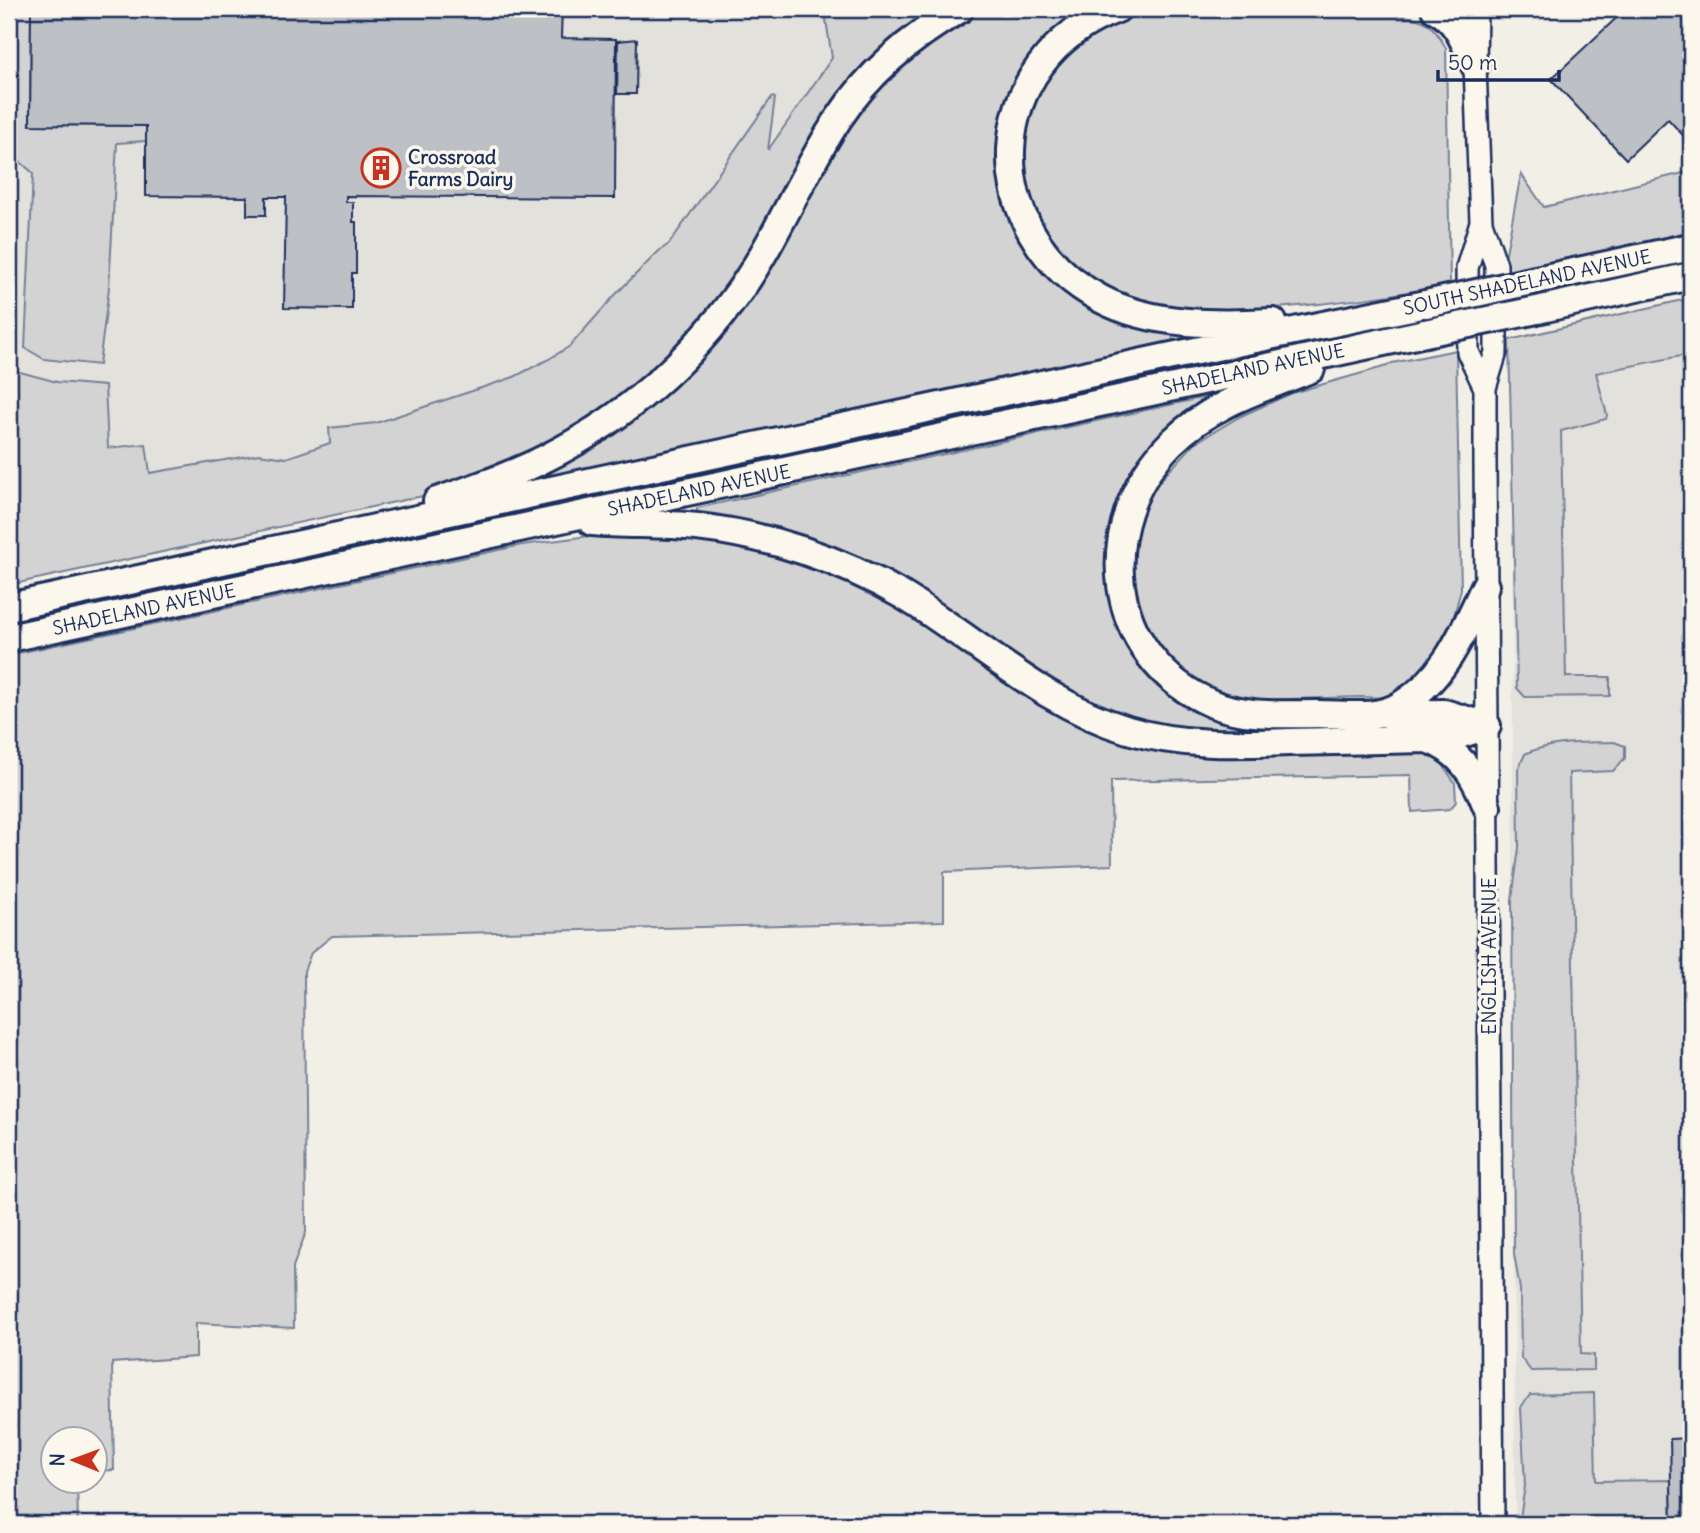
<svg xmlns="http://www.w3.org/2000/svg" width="1700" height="1533" font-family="Delius,sans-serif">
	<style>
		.built { fill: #e2e1dc }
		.green { fill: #d2d3d2; stroke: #768198; stroke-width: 2 }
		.building { fill: #bdc0c4; stroke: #1b2f5e; stroke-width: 2 }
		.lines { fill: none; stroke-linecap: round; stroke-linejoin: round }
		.secondary-casing { stroke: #1b2f5e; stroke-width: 26 }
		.highway-casing { stroke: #1b2f5e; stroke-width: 32 }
		.secondary { stroke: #fbf7ec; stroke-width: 21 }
		.highway { stroke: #fbf7ec; stroke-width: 26 }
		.highway-bridge-casing { stroke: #1b2f5e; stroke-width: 32; stroke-linecap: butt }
		.highway-bridge { stroke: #fbf7ec; stroke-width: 26 }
		.labels { text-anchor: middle; stroke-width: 7; stroke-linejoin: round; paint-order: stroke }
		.poi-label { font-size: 19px; font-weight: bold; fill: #1b2f5e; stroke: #fbf7ec; text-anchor: start }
		.street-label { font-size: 19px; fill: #1b2f5e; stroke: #fbf7ec }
	</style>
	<rect width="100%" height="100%" fill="#f2efe6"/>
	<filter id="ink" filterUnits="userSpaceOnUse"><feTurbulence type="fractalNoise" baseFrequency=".0143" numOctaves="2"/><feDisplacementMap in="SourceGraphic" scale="14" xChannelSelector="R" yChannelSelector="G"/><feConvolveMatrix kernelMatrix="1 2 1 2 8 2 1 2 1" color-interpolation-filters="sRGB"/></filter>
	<g filter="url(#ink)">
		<path class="built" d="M9,9H867L866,44L770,143L654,305L543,399L9,543Z
			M1691,354V1524H1515L1512,432L1540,430L1595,373Z"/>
		<path class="green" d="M14,9H31L30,125L146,126V141L117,143L109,288L99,365L44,359L25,348L33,173L16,158Z
			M833,9H940L760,238L720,302L654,374L559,440L432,494L9,585V369L57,382L105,386L108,448L146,444L150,473L259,454L286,458L330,443L329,428L376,423L514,377L549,359L570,346L616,294L659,251L669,244L772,97L775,98L768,150L832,58L826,20Z
			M977,9H1093L1066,24L1041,46L1014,91L1002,136L1000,173L1012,219L1031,255L1063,286L1172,329L1173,341L592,468L530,486L527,474L695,357L846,116L944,26Z
			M1151,11L1391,14C1423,19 1430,18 1446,48L1450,284C1406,294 1363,299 1319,304C1255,310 1187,319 1125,297C1031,264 993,147 1051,66C1058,57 1071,49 1080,42C1108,20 1114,15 1151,11Z
			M1691,171V231L1502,274L1521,174L1544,207Z
			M1691,298V354L1596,373L1607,415L1606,419L1561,431L1566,677H1610V696L1525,697L1517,688L1509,340Z
			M1456,350L1461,589L1447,643L1435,665L1399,694L1384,698L1361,697L1249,700L1227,697L1190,679L1153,640L1140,615L1133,595V545L1142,511L1157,484L1195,443L1239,417L1292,393L1387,366L1392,363Z
			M1215,395L1216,402L1123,492L1142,659L1279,724V729L1191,735L1095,711L945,617L698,519L697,508Z
			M603,534H654L745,545L828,571L868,592L944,637L1038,705L1091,729L1383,752L1427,753L1443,765L1455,783L1456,802L1450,809L1412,812L1411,775L1111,781L1112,865L944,872V921L332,936L311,953L304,971L306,1232L293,1267L294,1328L196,1323V1357L112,1363L114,1470L95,1471L94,1438H52V1480L77,1481L78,1524H9V655L522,545Z
			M1614,742L1625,746V758L1613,771L1569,773L1581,1354L1594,1355V1370L1531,1371L1521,1358L1520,1289L1514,1254L1512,899L1519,848L1518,769L1525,754C1552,741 1584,743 1614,742Z
			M1594,1393L1596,1481L1671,1480L1672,1524H1519L1525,1486L1521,1407L1530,1395Z"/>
		<path class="building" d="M31,9H562L561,38L616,39L615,198L346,196V202H353V222H356V273H352V309L284,308L286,197H266V215H247V197L146,196V126L30,125Z
			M1626,9H1691V144L1668,119L1626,159L1551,79Z
			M637,39L636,94H617L618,41Z
			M1691,1438V1524H1672L1670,1439Z"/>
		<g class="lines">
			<g class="secondary-casing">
				<path id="secondary" d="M1476,9L1475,66L1481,222L1496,265V352L1485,388V461L1493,1524
					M1481,222L1467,268L1468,352L1485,388"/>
			</g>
			<g class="highway-casing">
				<path id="highway" d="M1117,9C982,59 975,232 1101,299C1152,326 1217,325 1273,322
					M1435,9C1458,21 1465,44 1475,66
					M1536,280L1691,247
					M1537,310L1691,276
					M1311,369C1261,389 1210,404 1171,443C1091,523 1104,658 1213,704C1247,717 1283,714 1318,714C1345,714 1378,720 1401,705C1446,677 1463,632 1485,586
					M437,501C473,488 511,476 546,458C624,419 690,361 741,289C778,236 802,173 839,118C870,71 911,37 960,9
					M592,522C627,525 662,523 697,527C768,535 840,559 902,595C977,640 1042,704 1128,730C1181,746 1235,744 1290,742C1336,741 1382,740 1427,739L1453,737L1487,726
					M9,607L1167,357L1426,304
					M9,638L1425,333
					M1386,714L1444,713L1487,726
					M1427,739C1461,751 1475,776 1487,807"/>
			</g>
			<use href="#secondary" class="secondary"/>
			<use href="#highway" class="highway"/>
			<g class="highway-bridge-casing">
				<path id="highway-bridge" d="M1426,304L1536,280
					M1425,333L1537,310"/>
			</g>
			<use href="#highway-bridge" class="highway-bridge"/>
		</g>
	</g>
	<defs>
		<g id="building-ring" transform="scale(2.0125)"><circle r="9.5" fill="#fbf7ec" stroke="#c8321e" stroke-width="1.5"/><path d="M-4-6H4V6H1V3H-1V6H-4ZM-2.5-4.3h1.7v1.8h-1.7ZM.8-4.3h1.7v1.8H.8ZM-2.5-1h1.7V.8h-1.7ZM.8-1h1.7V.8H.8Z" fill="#c8321e"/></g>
	</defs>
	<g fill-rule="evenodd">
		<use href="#building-ring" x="381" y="168"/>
	</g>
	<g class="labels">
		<g class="poi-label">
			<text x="408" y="164">Crossroad<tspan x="408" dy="22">Farms Dairy</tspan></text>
		</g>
		<g class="street-label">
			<text transform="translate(1527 282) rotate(-12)" y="7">SOUTH SHADELAND AVENUE</text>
			<text transform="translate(1253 369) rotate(-12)" y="7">SHADELAND AVENUE</text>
			<text transform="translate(699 490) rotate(-12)" y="7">SHADELAND AVENUE</text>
			<text transform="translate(144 609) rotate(-12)" y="7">SHADELAND AVENUE</text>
			<text transform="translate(1489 956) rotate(-90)" y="7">ENGLISH AVENUE</text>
		</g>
	</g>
	<rect width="1700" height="1533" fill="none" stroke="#fbf7ec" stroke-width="35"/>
	<rect x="18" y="18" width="1665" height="1498" fill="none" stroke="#1b2f5e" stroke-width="2.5" filter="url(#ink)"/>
	<g transform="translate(74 1460) rotate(271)"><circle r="33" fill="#fbf7ec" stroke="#a1a7b3" stroke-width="2"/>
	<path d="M0-5L12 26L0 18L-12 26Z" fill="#c8321e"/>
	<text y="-10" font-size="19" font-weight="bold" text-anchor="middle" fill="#1b2f5e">N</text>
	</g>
	<path d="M1438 70v10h121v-10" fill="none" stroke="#1b2f5e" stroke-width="3.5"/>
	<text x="1448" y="70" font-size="21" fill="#1b2f5e" stroke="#fbf7ec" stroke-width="5" paint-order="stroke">50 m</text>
</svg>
